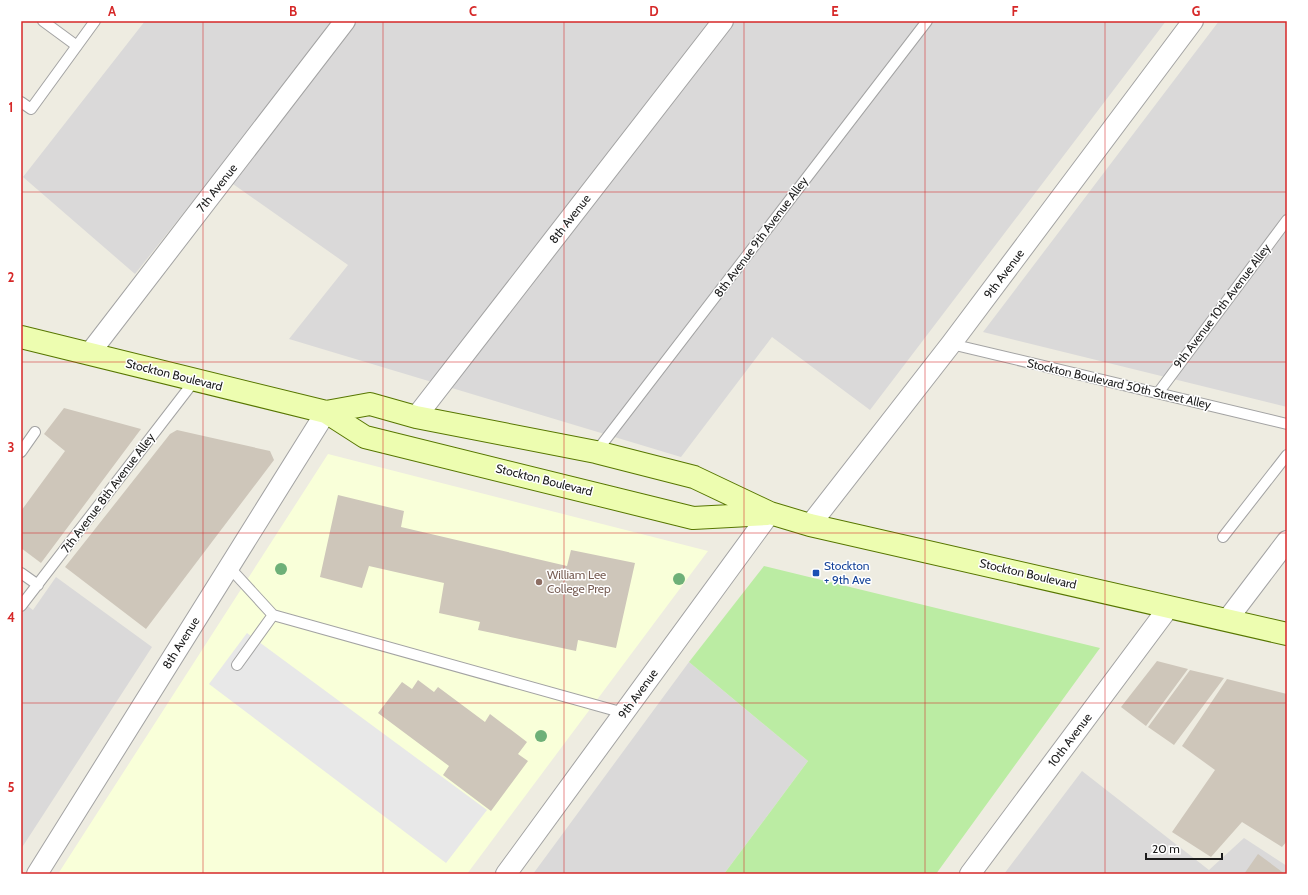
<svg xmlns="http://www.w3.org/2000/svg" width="1308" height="895" font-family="Cabin,sans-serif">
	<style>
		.residential { fill: #dad9d9 }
		.education { fill: #f9ffd9 }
		.grass { fill: #bbeca3 }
		.parking { fill: #e8e8e8 }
		.building { fill: #cec6ba }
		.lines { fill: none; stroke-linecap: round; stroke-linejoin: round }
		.lane-casing { stroke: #a3a3a3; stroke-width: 12 }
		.street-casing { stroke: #a3a3a3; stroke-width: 22 }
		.secondary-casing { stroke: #577600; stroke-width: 24 }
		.lane { stroke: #fff; stroke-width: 10 }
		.street { stroke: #fff; stroke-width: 20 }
		.secondary { stroke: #edfdb0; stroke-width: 22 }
		.tree { fill: #6eb078 }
		.grid { fill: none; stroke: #d62828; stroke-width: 1; stroke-opacity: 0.55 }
		.transit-dot { fill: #1a4fb4; stroke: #fff; stroke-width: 1.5 }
		.education-dot { fill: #8d6e63; stroke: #fff; stroke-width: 1.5 }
		.labels { text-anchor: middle; stroke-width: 3; stroke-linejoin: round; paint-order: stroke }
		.street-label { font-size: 12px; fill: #1c1c1c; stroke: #fff }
		.transit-label { font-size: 12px; fill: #164399; stroke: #fff; text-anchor: start }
		.education-label { font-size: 12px; fill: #785e54; stroke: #fff; text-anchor: start }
		.neatline { fill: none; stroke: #d62828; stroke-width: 1.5 }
		.grid-label { font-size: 13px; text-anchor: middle; font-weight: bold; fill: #d62828 }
	</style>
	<rect width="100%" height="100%" fill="#eeece1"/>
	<path class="residential" d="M145,21H1166L870,410L772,337L681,457L289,339L348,265L216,172L135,274L23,177Z
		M1219,21H1287V407L983,332Z
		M56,577L152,647L21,849V601L33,610Z
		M689,662L808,761L724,874H533Z
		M1082,771L1209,870L1244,838L1287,866V874H1004Z"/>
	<path class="education" d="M328,454L708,551L467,874H58Z"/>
	<path class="grass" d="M764,566L1100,648L936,874H724L808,761L689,662Z"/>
	<path class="parking" d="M247,633L487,810L446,863L209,684Z"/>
	<path class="building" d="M64,408L141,429L41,563L21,548V511L65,451L44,434Z
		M177,430L270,451L274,460L146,629L65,567L170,434Z
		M338,495L404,511L401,527L567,566L571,550L635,563L616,648L578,640L576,651L478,630L480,622L439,613L444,583L369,566L362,588L320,577Z
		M1157,661L1188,669L1146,726L1121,707Z
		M1190,670L1224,678L1174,745L1148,727Z
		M1227,679L1287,694V841L1282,847L1242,822L1211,857L1172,832L1215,770L1182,746Z
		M418,680L434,692L438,687L485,722L490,714L527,742L518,754L528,761L491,811L443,775L449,766L378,713L402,682L412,689Z
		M1258,854L1285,874H1244Z"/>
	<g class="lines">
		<g class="lane-casing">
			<path id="lane" d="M43,21L77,46
				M21,102L31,109L95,21
				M951,344L1287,424
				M1158,393L1287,220
				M21,452L35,432
				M596,452L927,21
				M1223,537L1287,455
				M229,567L273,615L624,713
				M21,573L38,585
				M21,606L195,380
				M237,665L273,615"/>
		</g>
		<g class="street-casing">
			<path id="street" d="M89,354L345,21
				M416,417L723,21
				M810,525L951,344L1193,21
				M1227,620L1287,541
				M37,874L326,412
				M506,874L770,513
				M970,874L1169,607"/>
		</g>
		<g class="secondary-casing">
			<path id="secondary" d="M21,337L326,412L365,437L693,518L767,514
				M326,412L370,404L416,417L596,452L694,477L770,513L810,525L1287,634"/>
		</g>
		<use href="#lane" class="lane"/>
		<use href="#street" class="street"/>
		<use href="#secondary" class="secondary"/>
	</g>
	<g class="tree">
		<circle cx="281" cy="569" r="6"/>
		<circle cx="679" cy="579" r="6"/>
		<circle cx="541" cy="736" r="6"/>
	</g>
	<path class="grid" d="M203,21V874M383,21V874M564,21V874M744,21V874M925,21V874M1105,21V874M21,192H1287M21,362H1287M21,533H1287M21,703H1287"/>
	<rect class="transit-dot" x="812" y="569" width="8" height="8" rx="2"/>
	<circle class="education-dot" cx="539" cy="582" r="4"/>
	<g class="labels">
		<g class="street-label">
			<text transform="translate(217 188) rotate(-52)" y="4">7th Avenue</text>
			<text transform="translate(570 219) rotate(-52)" y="4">8th Avenue</text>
			<text transform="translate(761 237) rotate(-53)" y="4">8th Avenue 9th Avenue Alley</text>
			<text transform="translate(1004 274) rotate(-53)" y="4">9th Avenue</text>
			<text transform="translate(1222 306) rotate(-53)" y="4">9th Avenue 10th Avenue Alley</text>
			<text transform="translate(174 375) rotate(14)" y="4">Stockton Boulevard</text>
			<text transform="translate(1119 384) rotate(13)" y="4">Stockton Boulevard 50th Street Alley</text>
			<text transform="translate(544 480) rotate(14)" y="4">Stockton Boulevard</text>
			<text transform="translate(108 493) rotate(-53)" y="4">7th Avenue 8th Avenue Alley</text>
			<text transform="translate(1028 574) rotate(13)" y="4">Stockton Boulevard</text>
			<text transform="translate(181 643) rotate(-58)" y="4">8th Avenue</text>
			<text transform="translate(638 694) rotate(-54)" y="4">9th Avenue</text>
			<text transform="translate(1070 740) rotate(-53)" y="4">10th Avenue</text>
		</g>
		<g class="transit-label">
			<text x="824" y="570">Stockton<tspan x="824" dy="14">+ 9th Ave</tspan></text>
		</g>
		<g class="education-label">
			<text x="547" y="579">William Lee<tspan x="547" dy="14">College Prep</tspan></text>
		</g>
	</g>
	<rect width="1308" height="895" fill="none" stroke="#ffffff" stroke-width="44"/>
	<path d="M1146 853v6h76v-6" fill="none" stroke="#1c1c1c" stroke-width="2"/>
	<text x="1152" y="853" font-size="12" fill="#1c1c1c" stroke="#ffffff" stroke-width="3" paint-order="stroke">20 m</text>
	<rect x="22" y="22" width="1264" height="851" class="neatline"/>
	<g class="grid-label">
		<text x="112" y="16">A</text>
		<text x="293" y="16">B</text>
		<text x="473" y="16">C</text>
		<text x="654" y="16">D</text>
		<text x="835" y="16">E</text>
		<text x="1015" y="16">F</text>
		<text x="1196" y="16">G</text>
		<text x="11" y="112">1</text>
		<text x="11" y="282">2</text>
		<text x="11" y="452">3</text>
		<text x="11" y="622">4</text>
		<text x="11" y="792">5</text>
	</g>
</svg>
